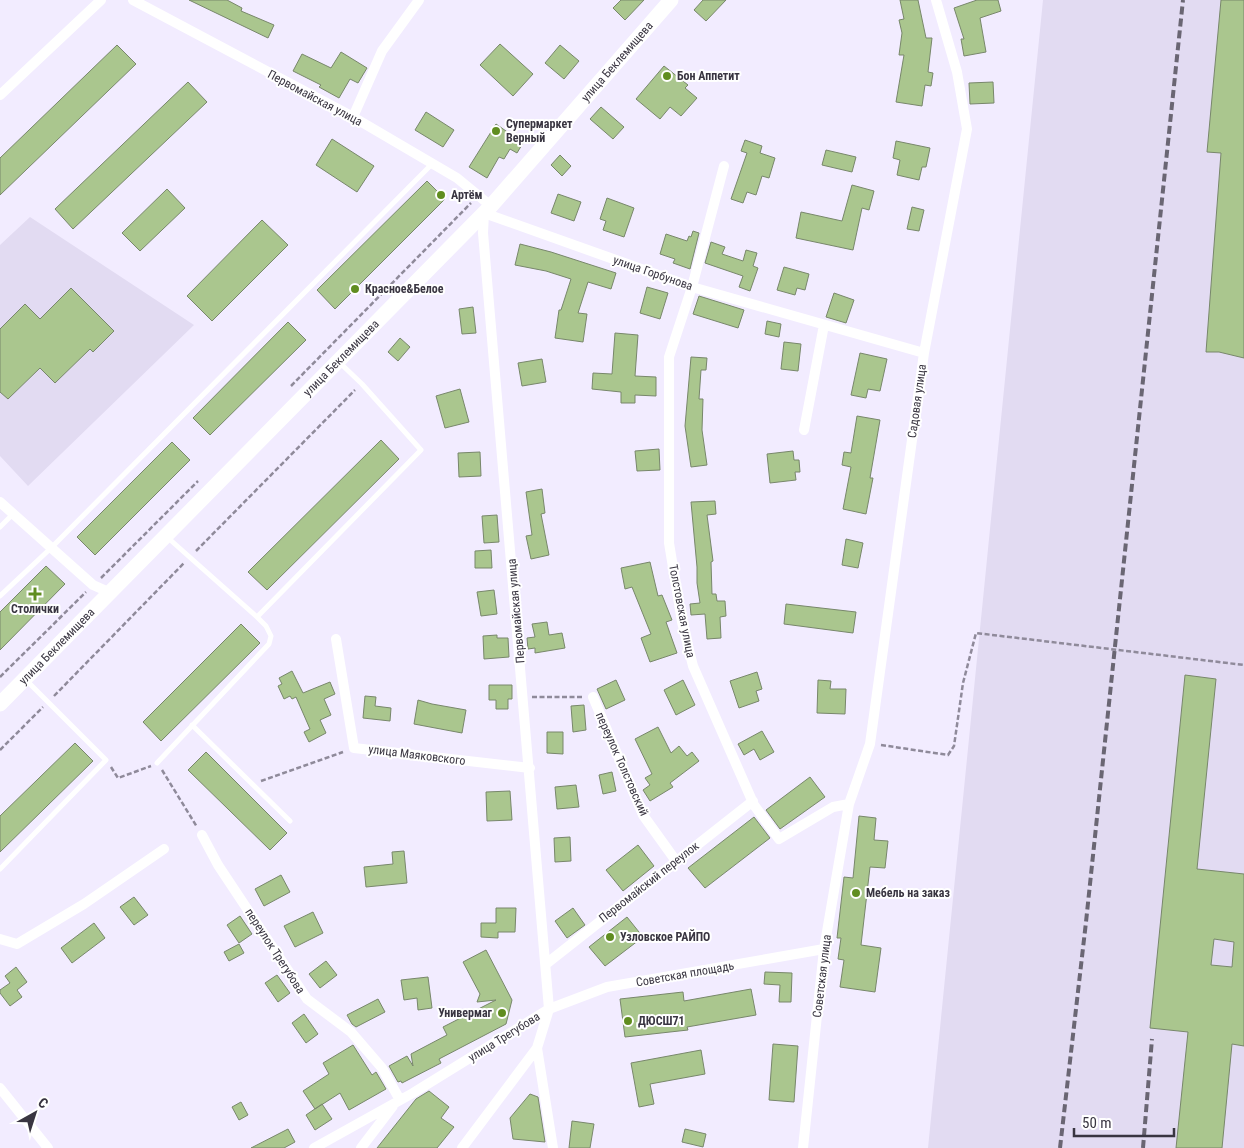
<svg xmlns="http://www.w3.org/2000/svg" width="1244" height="1148" font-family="'Roboto Condensed',sans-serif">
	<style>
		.built { fill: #e2dbf2 }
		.building { fill: #aac68e; stroke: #78876b; fill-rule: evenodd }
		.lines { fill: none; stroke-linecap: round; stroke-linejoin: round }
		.path { stroke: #8f8a9a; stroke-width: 2.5; stroke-dasharray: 5 2.5; stroke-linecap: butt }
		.lane { stroke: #fff; stroke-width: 5 }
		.street { stroke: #fff; stroke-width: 10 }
		.secondary { stroke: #fff; stroke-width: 15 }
		.rail { stroke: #6a6673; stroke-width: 4; stroke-dasharray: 8 4; stroke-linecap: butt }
		.poi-dot { fill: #608d20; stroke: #fff; stroke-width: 2 }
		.labels { text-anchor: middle; stroke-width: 4; stroke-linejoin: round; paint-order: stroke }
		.street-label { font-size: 12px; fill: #393541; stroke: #fff }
		.poi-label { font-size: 12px; font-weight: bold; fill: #393541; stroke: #fff; text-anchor: start }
	</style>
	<rect width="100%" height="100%" fill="#f2ecff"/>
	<path class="built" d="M1043,0H1244V1148H928Z
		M30,217L194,325L28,486L0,456V245Z"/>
	<path class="building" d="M189,0H227L242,8L241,11L274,25L268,38Z
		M621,0H644L625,20L613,8Z
		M703,0H726L706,21L694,10Z
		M900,0H918L926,38H932L928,72L933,73L931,86L925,85L922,106L896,102L904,55H899L902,33L899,20L904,19Z
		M977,0H998L1001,11L980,18L986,52L964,56L961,39H964L954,8Z
		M1221,0H1244V358L1219,352H1206L1221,153L1207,152Z
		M500,44L533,74L513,96L480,65Z
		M117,45L136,64L0,195V158Z
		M560,45L579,61L564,79L545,63Z
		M341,52L367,68L358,83L350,79L339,98L319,87L321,85L293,71L302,54L331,68Z
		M664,66L688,85L685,88L697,98L681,116L670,107L660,119L636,99Z
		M188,82L207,102L73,229L55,209Z
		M993,82L994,103L970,104L969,83Z
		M601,107L624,127L613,139L590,119Z
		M426,112L454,130L443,147L415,130Z
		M496,124L523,143L517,153L510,149L504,159L499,157L487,178L469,167Z
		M332,139L374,166L357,192L316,165Z
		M745,140L762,146L760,153L775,158L769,178L762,176L756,195L747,192L743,203L731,199L747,153L741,151Z
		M896,141L930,148L926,167H922L919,180L897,175L900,160L893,158Z
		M826,150L856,157L852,172L822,165Z
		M560,155L571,166L562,176L551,165Z
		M427,181L445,199L335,309L317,290Z
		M852,185L874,191L869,210L862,208L853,250L796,238L801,212L842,221Z
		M167,189L185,208L140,251L122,233Z
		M558,194L581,202L574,221L551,213Z
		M607,198L634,208L624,237L603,230L606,221L600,219Z
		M912,207L924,210L919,231L907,229Z
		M262,220L288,245L212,321L187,296Z
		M693,231L699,233L690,269L673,263L675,259L660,254L666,234L687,241L689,236L691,237Z
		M711,242L725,247L722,254L743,261L746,250L757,253L753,266L758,268L750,291L739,287L743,276L705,263Z
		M520,244L551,252L616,273L611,289L588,282L578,313L587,314L583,342L555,338L559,310H561L571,279L546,271L515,265Z
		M784,267L809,274L805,290L797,288L795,295L777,290Z
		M647,287L668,293L660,319L640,313Z
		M71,288L114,331L93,352L90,349L55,383L40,368L8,399L0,392V329L25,304L40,319Z
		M834,293L854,300L846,323L826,317Z
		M699,296L744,310L738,328L693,314Z
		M473,307L476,333L462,334L459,309Z
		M767,321L781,324L779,337L765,334Z
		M288,322L306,340L210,435L193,418Z
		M615,333L638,335L635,376L656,377V396L635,395V403H621V392L592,389L593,373L612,374Z
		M400,338L410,347L398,361L388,352Z
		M784,342L801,344L798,371L781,369Z
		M860,353L887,359L880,391L868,389L866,398L851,395Z
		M691,357L707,358L706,370H701L699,399H703L702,430L707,465L691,467L685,426Z
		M542,359L546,382L522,386L518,363Z
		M460,389L469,422L445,428L436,396Z
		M857,416L880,420L870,478H873L866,514L843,509L851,467L842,465L844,452L851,453Z
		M381,440L399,459L267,590L248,572Z
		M172,442L190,460L95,555L77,537Z
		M659,449L660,470L637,471L635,451Z
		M793,451L794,460H799L800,472H795L796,480L770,483L767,454Z
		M480,452L481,476L459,477L458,453Z
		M542,489L545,513L541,514L549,555L531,559L526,536L532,535L526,492Z
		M715,501L716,514L707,515L713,561L711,562L712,594H716L717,601H725L726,616L720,617L721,638L707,639L705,614L691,615L690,604L700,603L697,583V567L691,502Z
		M497,515L499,542L484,543L482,516Z
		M846,539L863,543L858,568L842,565Z
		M491,550L492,568H475V551Z
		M650,562L658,596L662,595L672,620L666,622L677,653L650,662L641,638L651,634L632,587L625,589L621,568Z
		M46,566L65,584L0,650V612Z
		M494,590L497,614L481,616L477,592Z
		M786,604L856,612L853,633L784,624Z
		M547,622L549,635L562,633L565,648L535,653V648L528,649L527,638L535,637L532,624Z
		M241,624L260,643L161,741L143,722Z
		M497,635V638H508L509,657L484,659L483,636Z
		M292,671L303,693L330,682L335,694L324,699L331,715L320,720L326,733L309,742L304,732L310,729L296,697L292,699L290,696L284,699L278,686L282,684L279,678Z
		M757,672L762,689L756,691L759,701L739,708L730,681Z
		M1185,675L1216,679L1197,869L1244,874V1046L1232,1044L1222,1148H1176L1188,1032L1150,1028ZM1214,939L1234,942L1232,967L1211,965Z
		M616,680L625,700L606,709L597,689Z
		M683,680L695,705L676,715L664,690Z
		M818,680L831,681L830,689H846L845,714L817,713Z
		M489,685H512V699H508V709H496V700H489Z
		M365,696L376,697L375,706L391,708L390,721L363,718Z
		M418,700L432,704L466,710L462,733L414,724Z
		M584,705L586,730L573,732L571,706Z
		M658,727L671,753L679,746L687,756L692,752L699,761L670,783L673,787L650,801L643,790L650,785L645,778L652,774L635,739Z
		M762,731L774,752L760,760L754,749L744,755L738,744Z
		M547,732H563V754L547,753Z
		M75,743L93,761L0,852V816Z
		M206,752L287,833L270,850L188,770Z
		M612,772L616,791L603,794L599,775Z
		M810,777L825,797L780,829L766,810Z
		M576,785L579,807L557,809L555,787Z
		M510,791L512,820L487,821L486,792Z
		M859,816L876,818L874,840L888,841L885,868L870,867L861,945L881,948L875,992L840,987L844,960L838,959L841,938H837L844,877L853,878Z
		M754,817L770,838L705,888L688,868Z
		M570,837L571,861L555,862L554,838Z
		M638,845L654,866L623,891L606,870Z
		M404,851L407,883L366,887L364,867L393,864L392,852Z
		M281,875L290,892L264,906L255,889Z
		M134,897L148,915L134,925L120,907Z
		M496,908H516L515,932H498V938L481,937V923H496Z
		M573,908L585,925L567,938L555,921Z
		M313,912L323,933L295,947L284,926Z
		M240,916L252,934L239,943L227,925Z
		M627,917L643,937L605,966L589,947Z
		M94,923L105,938L72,963L61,948Z
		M239,944L244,953L229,961L224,952Z
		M486,950L512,1000L506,1024L439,1059L441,1063L402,1083L401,1081L398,1082L389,1066L407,1056L413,1066L411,1054L447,1035L443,1027L496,1000L477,1002L480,994L463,962Z
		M326,961L337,975L320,988L309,974Z
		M16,967L27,982L17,990L22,997L10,1006L0,993V990L10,983L5,976Z
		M765,972L792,973L791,1002H779L780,985L764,984Z
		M277,975L290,993L278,1002L265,983Z
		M428,977L432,1008L418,1010L417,998L404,1000L401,980Z
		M751,989L756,1015L687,1027L688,1030L625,1037L620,999L683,992L684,1001Z
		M378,999L385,1012L356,1027L352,1024L347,1015Z
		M304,1014L318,1034L306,1043L292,1023Z
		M773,1044L798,1046L794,1102L769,1100Z
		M353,1045L372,1075L376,1072L386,1089L349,1110L340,1093L315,1109L303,1091L329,1074L323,1063Z
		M701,1050L705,1074L650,1084L654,1104L639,1107L631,1063Z
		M429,1091L449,1107L441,1118L454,1127L437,1148H377L416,1099Z
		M530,1094L538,1097L545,1142L513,1139L510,1118Z
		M241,1102L248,1115L239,1120L232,1107Z
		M322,1104L332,1119L315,1130L306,1115Z
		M572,1121L594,1124L590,1148H569Z
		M288,1129L295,1142L284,1148H251Z
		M685,1129L706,1134L703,1147L682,1142Z"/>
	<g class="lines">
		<path class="path" d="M291,386L471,203
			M196,551L355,390
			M101,578L198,481
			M0,677L86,592
			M54,696L185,562
			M532,697H582
			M881,745L948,755L954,746L963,683L976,633L1244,665
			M0,750L43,707
			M111,767L118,778L151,766
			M162,770L197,827
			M261,781L343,752"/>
		<path class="lane" d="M0,527L12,515
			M0,596L51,548L432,164
			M257,617L421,450L362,384L339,362
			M192,725L290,821
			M157,763L269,644L271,636L266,626L257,617L167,537
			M0,869L106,760L25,679"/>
		<path class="street" d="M133,0L353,117L457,178L491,206
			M0,95L101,0
			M353,117L382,51L419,0
			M724,166L692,287L669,357V543L682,622L693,666L754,805L779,839L833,807L849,804
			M804,430L824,325
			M0,502L93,585L111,593
			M336,639L354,748L530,768
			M593,697L643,815L676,861
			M202,835L218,865L307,999L351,1032L382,1068L400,1100
			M0,939L17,944L84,904L164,849
			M546,964L753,801
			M537,1048L553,1148
			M0,1088L48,1148
			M314,1148L413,1093L549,1009L607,987L824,949
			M361,1148L393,1106
			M462,1148L537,1048L549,1009L483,233L484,213L692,287L924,353
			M803,1148L824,949L849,804L870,744L924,353L967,129L957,72L936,0"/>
		<path class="secondary" id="s1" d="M0,704L491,206L671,0"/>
		<path class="rail" d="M1060,1148L1086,922L1183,0
			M1143,1148L1152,1039"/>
	</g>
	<g class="poi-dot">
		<circle cx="667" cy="76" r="5"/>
		<circle cx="496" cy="131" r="5"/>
		<circle cx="441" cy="195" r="5"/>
		<circle cx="355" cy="289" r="5"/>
		<path d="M32.5 586.5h5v5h5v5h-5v5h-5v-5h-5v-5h5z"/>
		<circle cx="856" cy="893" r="5"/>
		<circle cx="610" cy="937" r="5"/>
		<circle cx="502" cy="1013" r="5"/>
		<circle cx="628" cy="1021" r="5"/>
	</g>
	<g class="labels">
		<g class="street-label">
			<text dy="4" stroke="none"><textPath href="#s1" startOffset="891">улица Беклемищева</textPath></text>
			<text transform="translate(315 98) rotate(28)" y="4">Первомайская улица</text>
			<text transform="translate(653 273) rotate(19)" y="4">улица Горбунова</text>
			<text dy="4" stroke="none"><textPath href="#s1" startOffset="486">улица Беклемищева</textPath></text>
			<text transform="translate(917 401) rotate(-82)" y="4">Садовая улица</text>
			<text transform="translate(516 611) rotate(-95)" y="4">Первомайская улица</text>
			<text transform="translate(682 611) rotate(79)" y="4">Толстовская улица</text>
			<text dy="4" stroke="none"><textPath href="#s1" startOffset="81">улица Беклемищева</textPath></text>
			<text transform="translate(417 755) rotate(7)" y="4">улица Маяковского</text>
			<text transform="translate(622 764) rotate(66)" y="4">переулок Толстовский</text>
			<text transform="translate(649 882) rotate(-38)" y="4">Первомайский переулок</text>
			<text transform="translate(275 951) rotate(57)" y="4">переулок Трегубова</text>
			<text transform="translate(685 974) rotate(-10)" y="4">Советская площадь</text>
			<text transform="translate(822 976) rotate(-83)" y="4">Советская улица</text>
			<text transform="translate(504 1037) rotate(-32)" y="4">улица Трегубова</text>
		</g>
		<g class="poi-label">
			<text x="677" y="80">Бон Аппетит</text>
			<text x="506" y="128">Супермаркет<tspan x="506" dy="14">Верный</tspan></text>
			<text x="451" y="199">Артём</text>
			<text x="365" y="293">Красное&amp;Белое</text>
			<text x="35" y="613" text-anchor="middle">Столички</text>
			<text x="866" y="897">Мебель на заказ</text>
			<text x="620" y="941">Узловское РАЙПО</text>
			<text x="492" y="1017" text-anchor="end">Универмаг</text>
			<text x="638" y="1025">ДЮСШ71</text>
		</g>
	</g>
	<g transform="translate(35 1113) rotate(39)" stroke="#ffffff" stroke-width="4" paint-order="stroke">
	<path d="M0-4L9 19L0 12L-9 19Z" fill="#393541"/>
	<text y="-8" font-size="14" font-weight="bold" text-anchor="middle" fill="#393541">С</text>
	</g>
	<path d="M1074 1128v8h100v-8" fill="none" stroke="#393541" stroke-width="2.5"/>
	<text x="1082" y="1128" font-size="15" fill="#393541" stroke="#ffffff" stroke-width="4" paint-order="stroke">50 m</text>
</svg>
